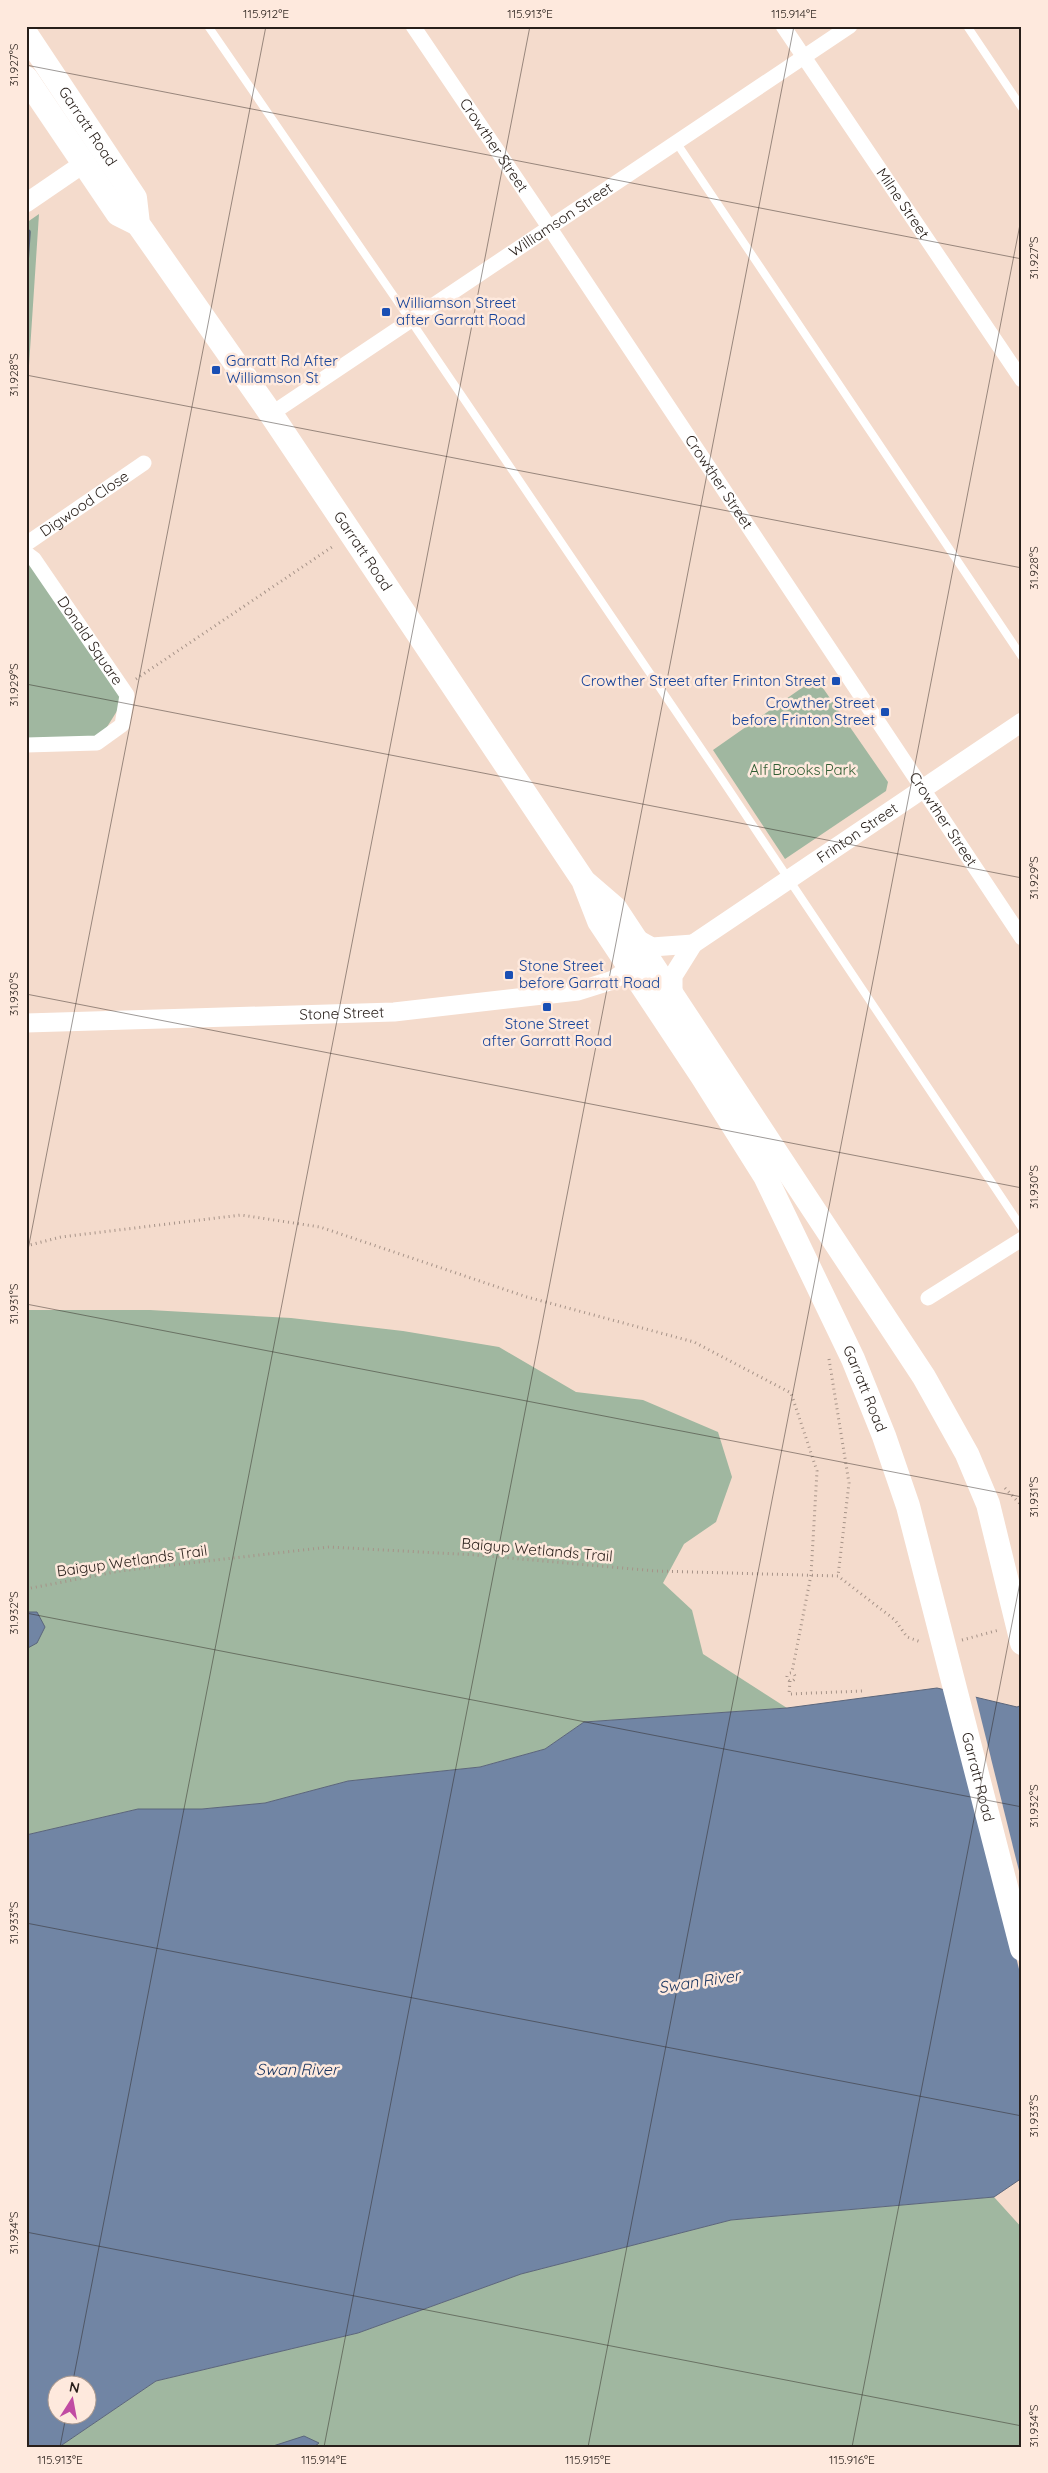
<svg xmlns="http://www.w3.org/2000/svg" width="1048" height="2473" font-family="Quicksand,sans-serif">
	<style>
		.green { fill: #a0b7a0 }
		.water { fill: #7185a4; stroke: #5b667b; fill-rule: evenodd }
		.pier { fill: #f4dbcc }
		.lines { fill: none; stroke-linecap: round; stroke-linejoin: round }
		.stream { stroke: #5b667b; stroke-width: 5.5 }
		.path { stroke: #a69388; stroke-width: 3; stroke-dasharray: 1 4; stroke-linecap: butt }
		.service { stroke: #fff; stroke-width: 8 }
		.minor { stroke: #fff; stroke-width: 15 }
		.tertiary { stroke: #fff; stroke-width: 19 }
		.primary { stroke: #fff; stroke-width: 24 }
		.ticks { fill: none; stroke: #281f1a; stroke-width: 1; stroke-opacity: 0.45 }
		.transit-dot { fill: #1a4fb4; stroke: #fee9dd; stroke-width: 2 }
		.labels { text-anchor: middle; stroke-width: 5; stroke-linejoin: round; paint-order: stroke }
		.street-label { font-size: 15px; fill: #281f1a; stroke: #fee9dd }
		.transit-label { font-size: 15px; fill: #164399; stroke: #fee9dd; text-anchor: start }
		.park-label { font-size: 15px; fill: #315e34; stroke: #fee9dd }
		.water-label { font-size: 16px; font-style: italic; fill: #1b3762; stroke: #fee9dd }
		.neatline { fill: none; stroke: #281f1a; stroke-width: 2 }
		.ticks-label { font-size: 12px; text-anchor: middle; fill: #281f1a }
	</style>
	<rect width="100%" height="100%" fill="#f4dbcc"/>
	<path class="green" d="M39,214L26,411V223Z
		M26,553L127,695L97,743L26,745Z
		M816,678L888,782L886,791L785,859L713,750Z
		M26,1310H150L291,1318L403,1331L499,1347L576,1392L643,1400L718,1432L732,1477L716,1522L684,1544L663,1583L692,1610L703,1654L787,1708L584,1722L545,1749L480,1767L348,1781L265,1803L202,1809H138L26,1835Z
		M994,2197L1022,2228V2447H59L156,2381L358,2333L521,2274L731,2220Z"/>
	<path class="water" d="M26,1612H37L45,1627L37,1643L26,1649Z
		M937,1688L1017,1707L1022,1705V2178L994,2197L731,2220L521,2274L358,2333L156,2381L59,2447H26V1835L138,1809H202L265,1803L348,1781L480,1767L545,1749L584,1722L787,1708ZM58,2386H88V2416H58Z
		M304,2436L319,2443L314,2447H270Z"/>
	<path class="pier" d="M949,1688L975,1694L1022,1883V1981Z"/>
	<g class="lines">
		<path class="stream" d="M26,262L28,232"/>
		<path class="path" d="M136,679L332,547
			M26,1246L61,1237L241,1215L320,1227L527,1297L694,1342L791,1393L817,1471L811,1575L792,1672
			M829,1359L849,1483L838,1576
			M1005,1488L1022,1506
			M26,1589L120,1571L329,1547L476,1555L656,1571L838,1576L895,1620L907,1637L921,1642
			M962,1640L999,1630
			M787 1677a4 4 0 1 1 8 0a4 4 0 1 1-8 0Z
			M790,1681L789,1694L863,1691"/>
		<path class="service" d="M208,26L411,321L717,772L1022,1228
			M967,26L1022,108
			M676,142L1022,657"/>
		<g class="minor">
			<path id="s1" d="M413,26L549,227L1022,938"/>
			<path id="s2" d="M783,26L1022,380"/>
			<path id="s3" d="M271,414L850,26"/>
			<path id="s4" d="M26,544L144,463"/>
			<path id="s5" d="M26,553L34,559L127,695L122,725L97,743L26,745"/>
			<path d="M928,1298L1022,1239"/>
		</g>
		<g class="tertiary">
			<path d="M26,203L83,164"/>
			<path d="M634,937L652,947L693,944"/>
			<path id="s6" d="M673,995V976L693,944L1022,722"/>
			<path id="s7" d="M26,1023L394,1012L578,991L613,980L641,961"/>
		</g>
		<g class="primary">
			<path id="s8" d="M26,34L135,198L138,224L271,414L583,880L599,921L702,1076L765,1176L853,1359L884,1436L908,1506L1022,1949"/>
			<path d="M26,78L118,214L138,224"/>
			<path d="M586,883L615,908L924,1377L967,1454L988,1504L1022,1643"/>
		</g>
	</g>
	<path class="ticks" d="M26,65L1022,259M26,375L1022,568M26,684L1022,878M26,994L1022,1188M26,1260L266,26M26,1304L1022,1497M26,1613L1022,1807M26,1923L1022,2116M26,2232L1022,2426M72,2386L530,26M60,2447L66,2416M324,2447L794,26M588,2447L1022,214M852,2447L1022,1572"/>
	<g class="transit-dot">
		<rect x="381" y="307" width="10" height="10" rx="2.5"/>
		<rect x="211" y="365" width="10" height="10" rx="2.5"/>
		<rect x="831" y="676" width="10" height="10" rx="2.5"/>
		<rect x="880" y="707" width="10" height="10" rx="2.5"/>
		<rect x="504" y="970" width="10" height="10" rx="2.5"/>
		<rect x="542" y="1002" width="10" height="10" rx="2.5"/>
	</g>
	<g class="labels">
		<g class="street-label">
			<text dy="5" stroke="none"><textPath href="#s8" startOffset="111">Garratt Road</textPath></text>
			<text dy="5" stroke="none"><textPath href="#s1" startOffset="144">Crowther Street</textPath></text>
			<text dy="5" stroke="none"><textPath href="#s2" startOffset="214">Milne Street</textPath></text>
			<text dy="5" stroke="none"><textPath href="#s3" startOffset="349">Williamson Street</textPath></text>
			<text dy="5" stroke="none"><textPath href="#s1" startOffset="549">Crowther Street</textPath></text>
			<text dy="5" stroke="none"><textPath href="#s4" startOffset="71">Digwood Close</textPath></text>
			<text dy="5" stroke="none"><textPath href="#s8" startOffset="620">Garratt Road</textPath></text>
			<text dy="5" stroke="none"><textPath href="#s5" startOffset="109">Donald Square</textPath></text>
			<text dy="5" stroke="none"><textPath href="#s1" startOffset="954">Crowther Street</textPath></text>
			<text dy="5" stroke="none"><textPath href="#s6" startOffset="255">Frinton Street</textPath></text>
			<text dy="5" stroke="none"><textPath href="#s7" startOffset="316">Stone Street</textPath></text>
			<text dy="5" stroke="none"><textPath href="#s8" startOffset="1599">Garratt Road</textPath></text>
			<text transform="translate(537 1550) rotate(5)" y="5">Baigup Wetlands Trail</text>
			<text transform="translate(132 1561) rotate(-8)" y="5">Baigup Wetlands Trail</text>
			<text dy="5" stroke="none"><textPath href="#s8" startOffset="2004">Garratt Road</textPath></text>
		</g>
		<g class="transit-label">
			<text x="396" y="308">Williamson Street<tspan x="396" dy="17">after Garratt Road</tspan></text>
			<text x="226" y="366">Garratt Rd After<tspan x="226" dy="17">Williamson St</tspan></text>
			<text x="826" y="686" text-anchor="end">Crowther Street after Frinton Street</text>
			<text x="875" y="708" text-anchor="end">Crowther Street<tspan x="875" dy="17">before Frinton Street</tspan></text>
			<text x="519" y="971">Stone Street<tspan x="519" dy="17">before Garratt Road</tspan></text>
			<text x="547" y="1029" text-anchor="middle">Stone Street<tspan x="547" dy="17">after Garratt Road</tspan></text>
		</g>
		<g class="park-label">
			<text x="803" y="775">Alf Brooks Park</text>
		</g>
		<g class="water-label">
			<text transform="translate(699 1981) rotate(-9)" y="6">Swan River</text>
			<text x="297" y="2075">Swan River</text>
		</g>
	</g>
	<rect width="1048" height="2473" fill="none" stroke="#fee9dd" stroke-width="55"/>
	<g transform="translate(72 2400) rotate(11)"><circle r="24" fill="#fee9dd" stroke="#a8988f"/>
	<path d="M0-4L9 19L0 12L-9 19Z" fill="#c14ba3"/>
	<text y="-8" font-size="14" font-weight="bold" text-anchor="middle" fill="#281f1a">N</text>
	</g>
	<rect x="28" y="28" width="992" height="2418" class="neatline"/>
	<g class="ticks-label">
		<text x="266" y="18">115.912°E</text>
		<text x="530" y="18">115.913°E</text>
		<text x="794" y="18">115.914°E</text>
		<text transform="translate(14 65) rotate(-90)" y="4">31.927°S</text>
		<text transform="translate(1034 258) rotate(-90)" y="4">31.927°S</text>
		<text transform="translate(14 375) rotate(-90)" y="4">31.928°S</text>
		<text transform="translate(1034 568) rotate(-90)" y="4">31.928°S</text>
		<text transform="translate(14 685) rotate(-90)" y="4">31.929°S</text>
		<text transform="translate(1034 878) rotate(-90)" y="4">31.929°S</text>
		<text transform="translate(14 994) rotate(-90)" y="4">31.930°S</text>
		<text transform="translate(1034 1187) rotate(-90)" y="4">31.930°S</text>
		<text transform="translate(14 1304) rotate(-90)" y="4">31.931°S</text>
		<text transform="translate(1034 1497) rotate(-90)" y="4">31.931°S</text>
		<text transform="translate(14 1613) rotate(-90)" y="4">31.932°S</text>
		<text transform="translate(1034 1806) rotate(-90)" y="4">31.932°S</text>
		<text transform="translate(14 1923) rotate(-90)" y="4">31.933°S</text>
		<text transform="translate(1034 2116) rotate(-90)" y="4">31.933°S</text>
		<text transform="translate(14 2233) rotate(-90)" y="4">31.934°S</text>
		<text transform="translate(1034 2426) rotate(-90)" y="4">31.934°S</text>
		<text x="60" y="2464">115.913°E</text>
		<text x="324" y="2464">115.914°E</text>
		<text x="588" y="2464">115.915°E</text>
		<text x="852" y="2464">115.916°E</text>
	</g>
</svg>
